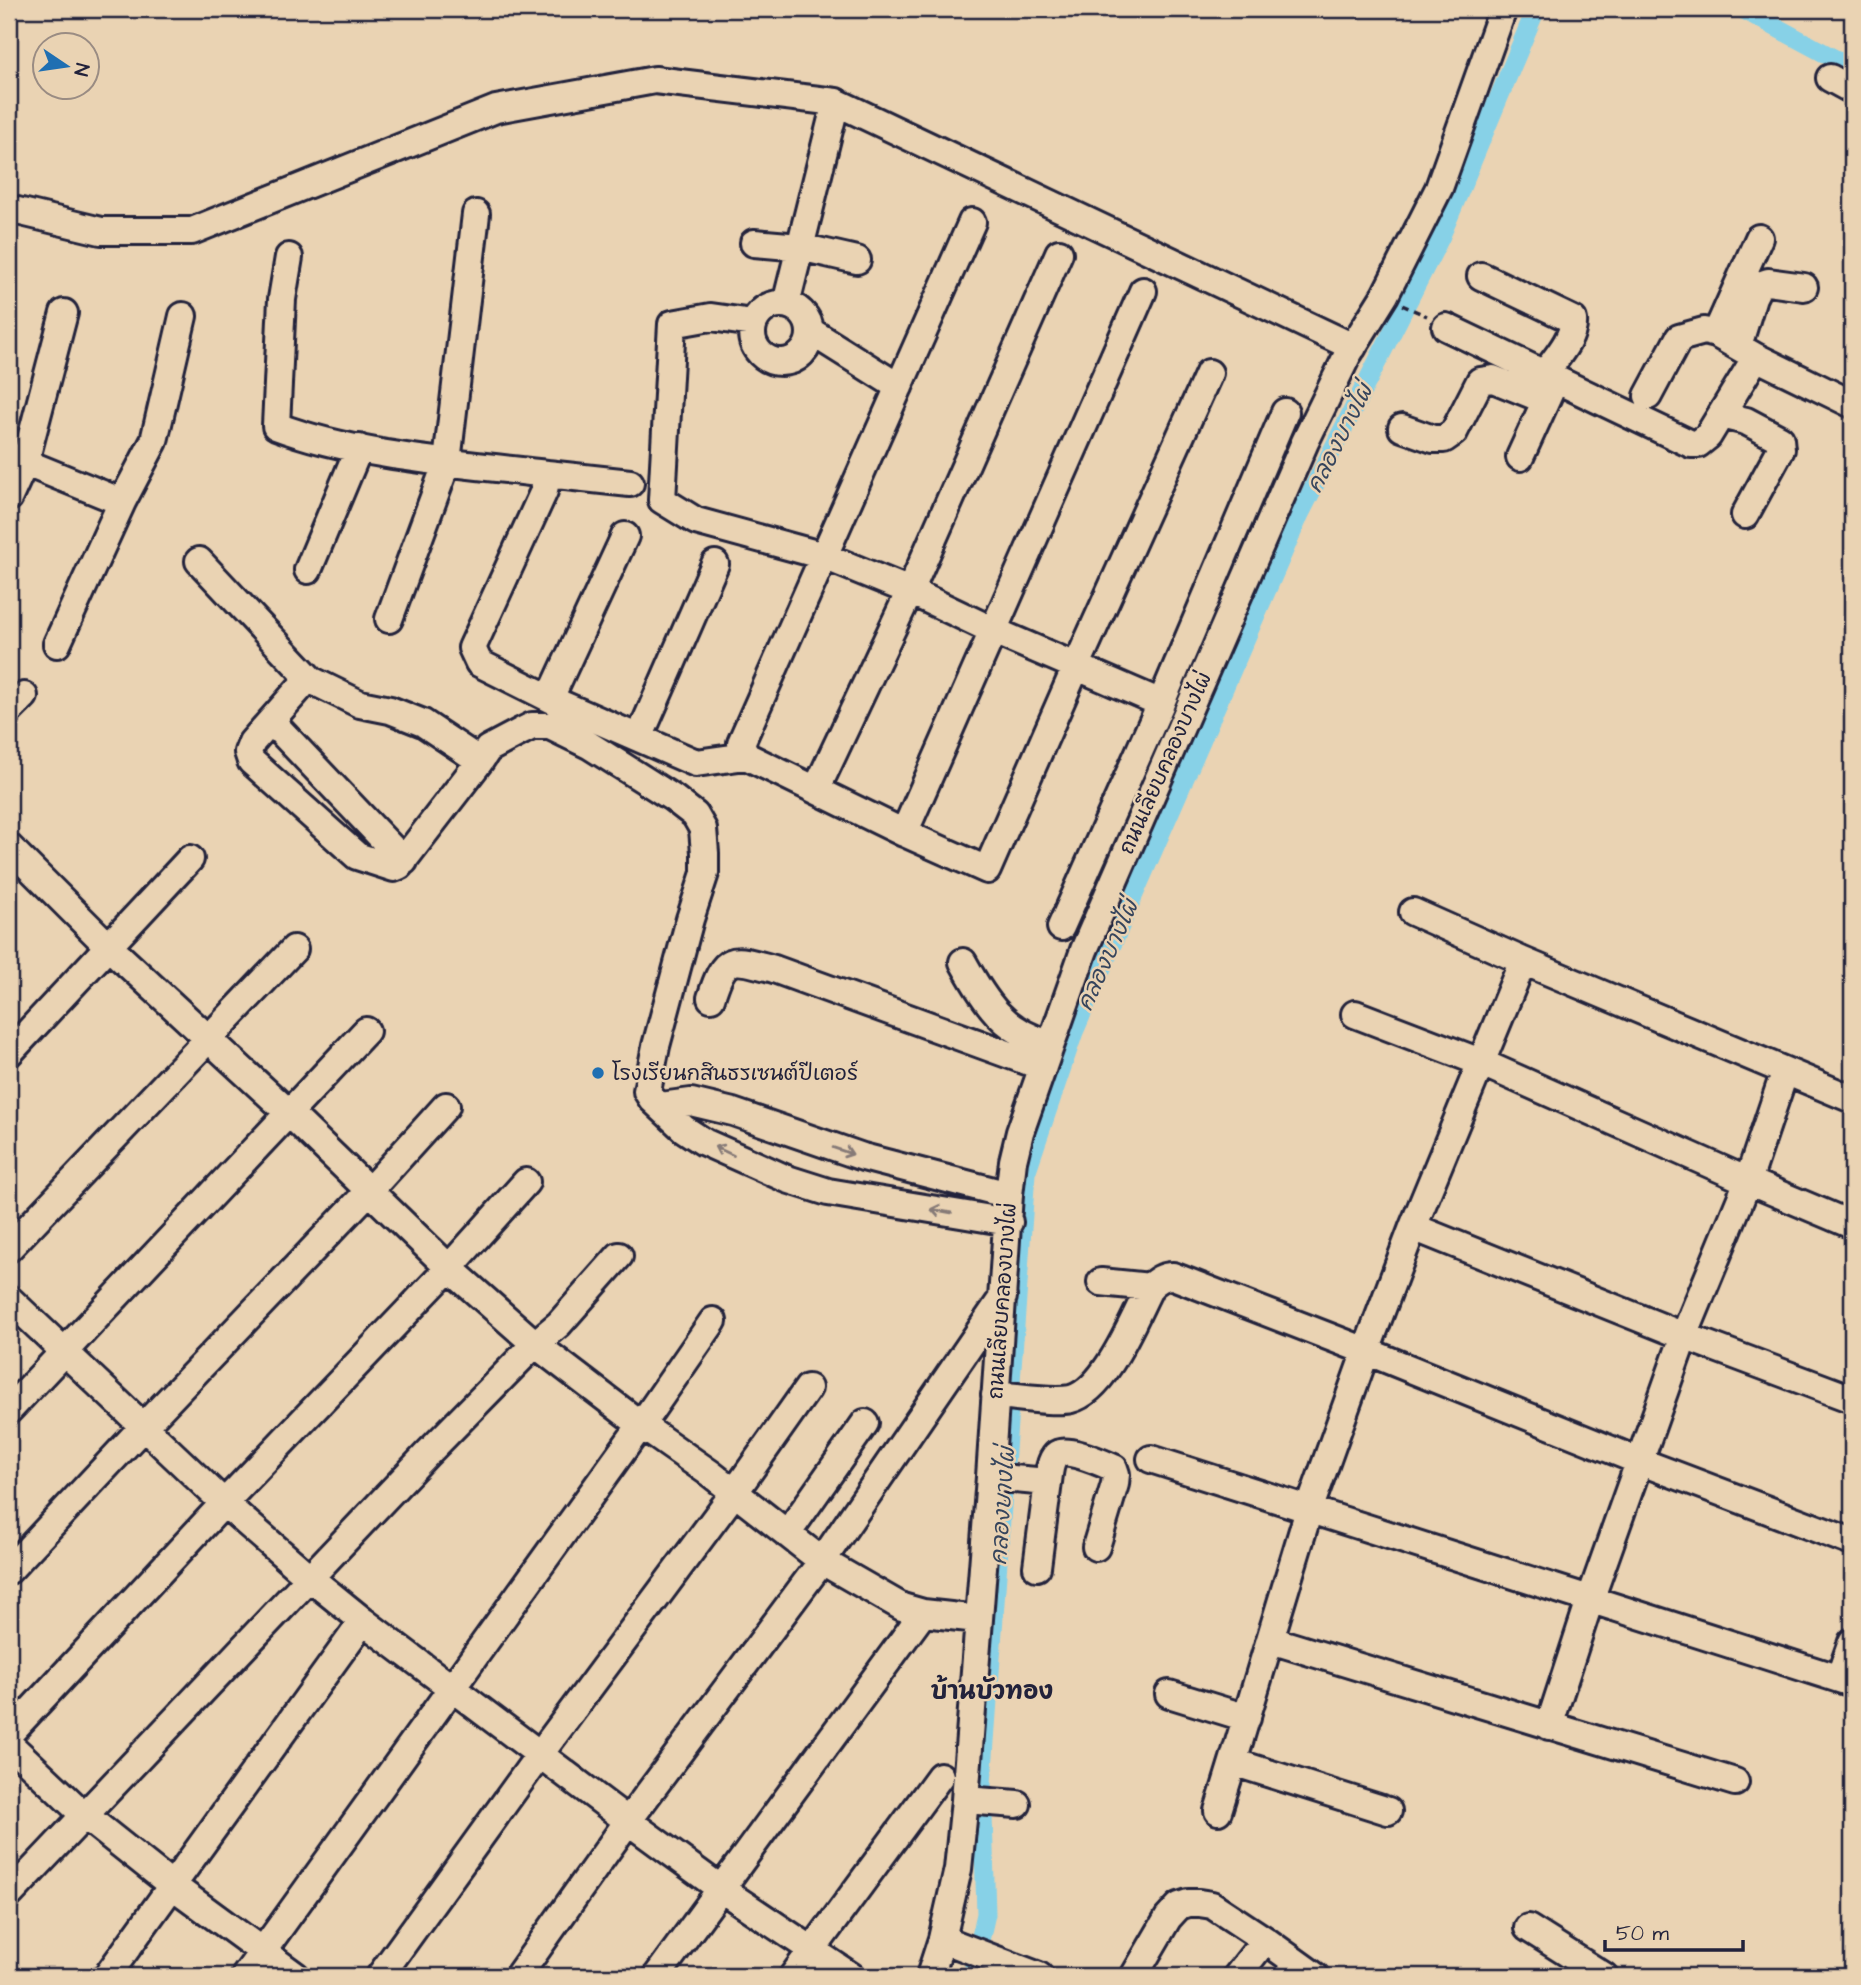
<svg xmlns="http://www.w3.org/2000/svg" width="1861" height="1985" font-family="'Architects Daughter','Playpen Sans Thai',sans-serif">
	<style>
		.lines { fill: none; stroke-linecap: round; stroke-linejoin: round }
		.canal { stroke: #87d1e7; stroke-width: 19 }
		.minor-casing { stroke: #22223b; stroke-width: 32 }
		.path { stroke: #22223b; stroke-width: 3.5; stroke-dasharray: 7 5; stroke-linecap: butt }
		.minor { stroke: #ead3b3; stroke-width: 26 }
		.oneway { stroke: #867a77 }
		.poi-dot { fill: #1f6fb2; stroke: #ead3b3; stroke-width: 2.5 }
		.labels { text-anchor: middle; stroke-width: 5; stroke-linejoin: round; paint-order: stroke }
		.street-label { font-size: 21px; fill: #22223b; stroke: #ead3b3 }
		.poi-label { font-size: 21px; fill: #22223b; stroke: #ead3b3; text-anchor: start }
		.water-label { font-size: 23px; font-style: italic; fill: #36455d; stroke: #ead3b3 }
		.quarter-label { font-size: 24px; font-weight: bold; fill: #22223b; stroke: #ead3b3 }
	</style>
	<rect width="100%" height="100%" fill="#ead3b3"/>
	<filter id="ink" filterUnits="userSpaceOnUse"><feTurbulence type="fractalNoise" baseFrequency=".0143" numOctaves="2"/><feDisplacementMap in="SourceGraphic" scale="14" xChannelSelector="R" yChannelSelector="G"/><feConvolveMatrix kernelMatrix="1 2 1 2 8 2 1 2 1" color-interpolation-filters="sRGB"/></filter>
	<g filter="url(#ink)">
		<g class="lines">
			<path class="canal" d="M1742,9L1852,68
				M972,1976L986,1914L982,1783L1026,1173L1074,1032L1300,514L1440,238L1536,9"/>
			<g class="minor-casing">
				<path id="minor" d="M1830,78L1852,90
					M9,209L101,231H192L496,109L655,80L836,102L1353,347
					M754,243L800,247L857,260
					M289,257L282,299L276,426C359,457 458,463 547,474
					M1481,276L1573,320C1575,338 1555,359 1545,373
					M1143,291L904,833L987,870L1076,667L1209,373
					M752 333a29 29 0 1 1 58 0a29 29 0 1 1-58 0Z
					M786,304L836,102
					M753,323L711,317L672,324L662,500L696,521L824,556L910,591L994,631L1161,703L1285,412
					M1446,327L1691,444H1698L1708,436L1756,357L1852,404
					M810,331L899,387
					M1716,334L1759,238
					M1738,346L1753,297L1759,285L1768,282L1804,287
					M1648,396L1679,338L1704,331L1716,334L1756,357
					M1721,415L1746,421L1780,439L1781,449L1745,515
					M1402,428L1433,439H1444L1454,432L1480,381L1493,379L1545,400
					M9,456L122,502L154,441L183,316
					M1520,457L1552,387
					M630,483L547,474L544,491L472,648L479,663L563,705L696,763L746,756
					M9,497L25,462L64,313
					M199,561L311,680L360,704L390,710L423,723L480,761L399,866L394,868L357,856L251,761L248,752L252,742L306,681L311,680
					M308,570L359,448
					M389,619L447,462L476,214
					M57,644L122,502
					M550,698L625,536
					M9,711L24,696
					M271,721L404,861
					M639,738L715,564
					M480,761L488,749L522,731L532,726H550L589,745L673,798L695,815L703,829L705,853V873L690,919L656,1046L647,1091L652,1099L684,1129L704,1142L787,1179L828,1192L1009,1222
					M816,790L746,756L741,743L972,222
					M904,833L816,790L910,591L1059,253
					M9,847L109,947L289,1113L449,1268L535,1344L641,1425L711,1474L822,1561L902,1607L923,1613L978,1619
					M1413,912L1523,961L1852,1099
					M1061,927L1161,703
					M963,962C985,1002 1004,1032 1050,1044
					M711,998C725,954 731,957 774,969L1043,1067
					M1355,1014L1480,1062L1748,1181L1852,1225
					M9,1053L190,859
					M661,1106L691,1102L733,1112L863,1157L1009,1195
					M1413,1227L1684,1336L1852,1399
					M9,1248L294,949
					M1101,1282L1150,1287
					M9,1299L224,1503L310,1578L363,1621L628,1821L721,1889L851,1976
					M995,1395C1016,1396 1052,1403 1071,1399C1106,1390 1134,1318 1150,1287C1157,1280 1163,1276 1173,1276L1366,1351L1639,1461L1852,1542
					M9,1410L366,1031
					M1151,1459L1852,1683
					M990,1477L1048,1482C1049,1474 1050,1461 1056,1455C1065,1446 1102,1463 1114,1468L1116,1474L1115,1484L1096,1547
					M787,1534L865,1423
					M1037,1567L1048,1482
					M9,1570L143,1427L369,1191L446,1106
					M1271,1640L1735,1782
					M1839,1679L1852,1642
					M1169,1694L1247,1718
					M1549,1726L1590,1600L1684,1336L1748,1181L1785,1071
					M9,1734L224,1503L449,1268L526,1182
					M9,1744L84,1815L173,1886L296,1976
					M965,1800L1017,1804
					M1218,1811L1233,1762
					M1388,1811L1233,1762L1309,1510L1366,1351L1413,1227L1523,961
					M9,1895L426,1455L535,1344L559,1324L619,1256
					M1528,1928L1604,1976
					M942,1939L1039,1976
					M107,1976L363,1621
					M245,1976L641,1425L713,1321
					M380,1976L540,1754L734,1493L808,1388
					M518,1976L628,1821L822,1561L1003,1297
					M657,1976L923,1613
					M793,1976L940,1776
					M930,1976L942,1939L958,1869L965,1800L990,1477L1009,1195L1013,1161L1020,1132L1084,950L1305,442L1347,356L1385,295L1439,188L1503,9
					M1134,1976L1168,1918L1179,1906L1188,1903H1199L1212,1905L1265,1940L1315,1976
					M1237,1976L1265,1940"/>
			</g>
			<path class="path" d="M1402,305L1427,316"/>
			<use href="#minor" class="minor"/>
		</g>
		<defs><path id="oneway-shaft" d="M-6 0H5M1.5-3L5.5 0L1.5 3" fill="none" stroke-width="1.6" stroke-linecap="round" stroke-linejoin="round" transform="scale(1.75)"/></defs>
		<g class="oneway">
			<use href="#oneway-shaft" transform="translate(724 1151) rotate(-155)"/>
			<use href="#oneway-shaft" transform="translate(843 1151) rotate(19)"/>
			<use href="#oneway-shaft" transform="translate(941 1211) rotate(-170)"/>
		</g>
	</g>
	<circle class="poi-dot" cx="598" cy="1073" r="7"/>
	<g class="labels">
		<g class="street-label">
			<text transform="translate(1165 763) rotate(-66)" y="7">ถนนเลียบคลองบางไผ่</text>
			<text transform="translate(1002 1301) rotate(-86)" y="7">ถนนเลียบคลองบางไผ่</text>
		</g>
		<g class="poi-label">
			<text x="612" y="1080">โรงเรียนกสินธรเซนต์ปีเตอร์</text>
		</g>
		<g class="water-label">
			<text transform="translate(1339 438) rotate(-63)" y="8">คลองบางไผ่</text>
			<text transform="translate(1107 955) rotate(-66)" y="8">คลองบางไผ่</text>
			<text transform="translate(1002 1506) rotate(-86)" y="8">คลองบางไผ่</text>
		</g>
		<g class="quarter-label">
			<text x="992" y="1699">บ้านบัวทอง</text>
		</g>
	</g>
	<rect width="1861" height="1985" fill="none" stroke="#ead3b3" stroke-width="35"/>
	<rect x="18" y="18" width="1826" height="1950" fill="none" stroke="#22223b" stroke-width="2.5" filter="url(#ink)"/>
	<g transform="translate(66 66) rotate(103)"><circle r="33" fill="#ead3b3" stroke="#9a8c83" stroke-width="2"/>
	<path d="M0-5L12 26L0 18L-12 26Z" fill="#1f6fb2"/>
	<text y="-10" font-size="19" font-weight="bold" text-anchor="middle" fill="#22223b">N</text>
	</g>
	<path d="M1605 1940v10h138v-10" fill="none" stroke="#22223b" stroke-width="3.5"/>
	<text x="1616" y="1940" font-size="21" fill="#22223b" stroke="#ead3b3" stroke-width="5" paint-order="stroke">50 m</text>
</svg>
